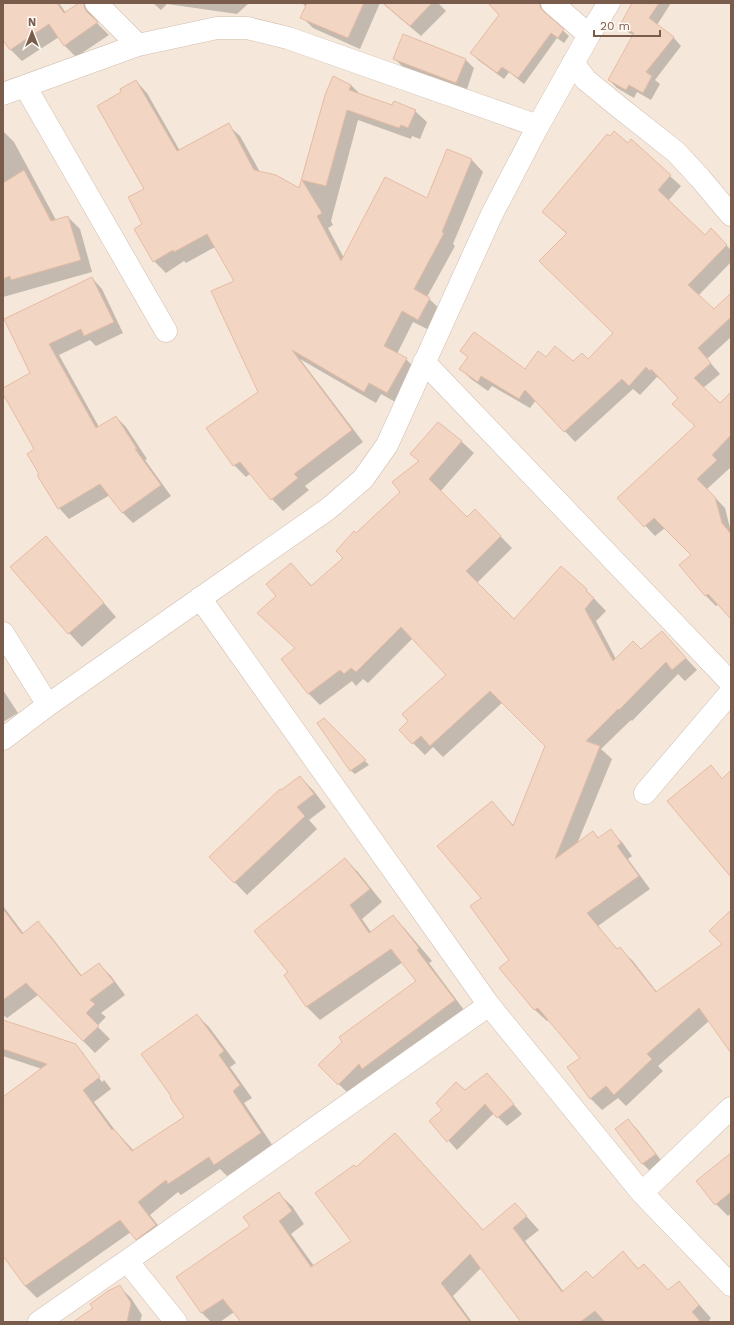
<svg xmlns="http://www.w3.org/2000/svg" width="734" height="1325" font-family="'Work Sans',sans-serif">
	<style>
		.residential { fill: #f5e8da }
		.shadow { fill: #0003 }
		.building { fill: #f3d5c3; stroke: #e6bba3 }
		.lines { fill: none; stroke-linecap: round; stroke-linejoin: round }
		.minor-casing { stroke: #d1beb0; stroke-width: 23 }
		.minor { stroke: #fff; stroke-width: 22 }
	</style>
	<rect width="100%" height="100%" fill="#fdf6ec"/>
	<path class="residential" d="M3,3H731V1322H3Z"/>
	<path class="shadow" d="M3,3H59L66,13L81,3H86L95,12V18L98,24L109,35L76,57L64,45L59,37L22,61L11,50L3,38Z
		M153,3H249L237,14L167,4L161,10Z
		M302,3H380L360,49L313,28L302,17L306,7Z
		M382,3H438L446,11L421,36Z
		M490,3H539L546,9V15L569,36L564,43L557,38L524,84L509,72L504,79L478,60L472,53L500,15Z
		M634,3H671L657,25L674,38L681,46L655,80L660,84L651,100L637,92L634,98L617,88L609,80L634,35L629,33L621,25Z
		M395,59H465L474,68L466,92L404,68Z
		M136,81L147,93L180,151L228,125L240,136L260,172L300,189L326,95L351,85L361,95L393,106L415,111L427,122L420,139L412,136L411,139L358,120L331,221L333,225L328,228L344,258L427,199L448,150L472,160L483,172L453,244L455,246L427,297L441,310L429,330L413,322L397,354L406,359L418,371L399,404L381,394L376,403L300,359L363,442L305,486L309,490L283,511L272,499L251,473L246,477L234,465L208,429L259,392L235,282L215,247L186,263L184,261L166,273L154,261L144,225L146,189L123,93Z
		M3,131L14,142L56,220L68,217L80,229L92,272L3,297Z
		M631,141L681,186L668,201L705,236L711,230L731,250V262L698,296L714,310L731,302V337L707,359L720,374L703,388L720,405L731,393V467L707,489L725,508L731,532V618L719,604L716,606L706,596L680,565L692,555L665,528L655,536L619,498L697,426L679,398L662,379L661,380L657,377L640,395L633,389L575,442L536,400L530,408L492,386L488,391L471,379L461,369L469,358L462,351L525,370L546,358L573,362L588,360L614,333L567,234L543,212Z
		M92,278L102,289L123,333L96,346L90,340L59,355L99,427L116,417L126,427L147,459L145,460L171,496L133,523L123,513L110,495L69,519L59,508L41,475L35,450L3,392V389L31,373L6,319Z
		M438,423L462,442L474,453L440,492L467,518L475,510L512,548L477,583L514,620L586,590L606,611L596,621L616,659L641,650L662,632L697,670L685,681L678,674L632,721L631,720L601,749L612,759L577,844L593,833L599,838L610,830L622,842L632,856L628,859L650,889L598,926L618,950L620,949L632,960L657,992L723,944L731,911V1051L709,1021L658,1066L663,1071L626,1106L618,1098L602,1110L590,1098L582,1058L549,1020L547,1021L535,1010L501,968L511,960L482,898L492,802L514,826L546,746L503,702L443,757L433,747L425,755L413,743L409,721L447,675L413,638L368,683L363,679L356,686L352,681L320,705L309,694L296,649L278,596L291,565L312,586L344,558L356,534L401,493L420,462L412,454Z
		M46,538L59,551L116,617L82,647L69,633L11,567Z
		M3,690L18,713L3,722Z
		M324,719L369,765L355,774L350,770Z
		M300,777L313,790L326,807L309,820L317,829L247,895L210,857L281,792Z
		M345,859L358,872L382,902L362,919L371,932L393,916L405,929L432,961L429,963L467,1014L352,1097L319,1065L418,981L403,962L320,1020L307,1007L285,975L289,973Z
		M3,906L24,934L38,923L50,935L82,976L99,964L111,976L125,995L101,1013L106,1017L97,1026L110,1039L95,1053L38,995L7,1018L3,1015Z
		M197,1015L209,1027L236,1063L230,1067L252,1098L244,1103L273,1146L227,1176L220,1169L181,1195L178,1192L150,1215L167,1237L148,1251L131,1232L37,1298L25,1286L3,1255V1098L42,1069L3,1056V1021L75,1045L84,1054H82L102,1082L104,1080L85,1055L111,1089L94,1102L114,1129L134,1151L185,1117Z
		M487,1074L522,1114L507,1126L494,1113L457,1150L431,1121Z
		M628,1120L637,1129L664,1164L652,1173L643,1164L616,1129Z
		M395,1134L484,1231L515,1204L539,1230L525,1241L563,1291L593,1279L623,1253L639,1269L644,1265L669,1291L679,1282L711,1318L708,1322H523L481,1268L453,1296L472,1322H243L234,1312L220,1322H211L202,1313L178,1277L251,1226L279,1194L292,1206L304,1224L291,1234L314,1266L352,1241L356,1168Z
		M731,1154V1213L728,1216L716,1204Z
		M119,1286L131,1298L142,1315L140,1322H75L94,1309Z"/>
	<path class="building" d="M3,3H57L64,13L79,3H84V7L87,12L98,22L64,46L49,24L10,50L3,40Z
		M307,3H364L348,38L300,18Z
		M383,3H432L410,26Z
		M488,3H540V7L544,12L564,29L558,38L551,33L518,78L502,67L497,73L470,53L499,15Z
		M632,3H659L649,18L674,37L646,72L652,76L643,93L629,85L626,90L608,80L634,33L620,25Z
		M403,34L466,59L456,83L393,59Z
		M333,76L351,85L349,90L392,105L394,101L416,110L408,128L401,125L399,128L347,110L326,186L302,180L322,213L317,216L341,261L385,177L427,198L447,149L472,159L442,232L444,233L414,289L430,298L418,320L402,311L384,346L407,358L387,393L369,383L364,392L292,350L352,430L294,474L298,478L271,500L240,462L233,466L206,428L258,392L211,291L234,281L207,234L174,252L173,250L153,262L134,229L142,224L128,197L144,189L97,106L121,92L120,89L136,80L177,151L229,123L254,170L276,175L299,188L325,95Z
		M614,131L628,143L631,139L671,175L658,190L705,235L711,228L727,245L688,285L714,309L731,293V317L698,348L711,363L694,378L720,403L731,392V435L712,455L717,460L697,479L715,497L722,523L731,534V619L708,594L705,596L679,565L691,555L654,518L644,527L617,498L695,426L672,404L678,398L651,369L650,371L646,367L629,386L622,379L564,432L525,390L519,399L481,376L478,382L459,369L468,357L460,351L474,332L525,369L538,351L546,357L555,346L573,361L582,353L588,359L613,333L539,261L567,233L542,212L607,134L610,136Z
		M24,170L51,221L68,216L81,260L11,280L10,276L3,279V183Z
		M92,277L114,322L84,336L81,329L49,344L96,428L116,416L137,449H135L161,485L122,513L100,484L58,509L37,475L39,474L27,454L34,449L3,394V388L30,373L4,319Z
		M438,422L462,441L429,479L467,517L475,509L501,536L466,571L514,619L561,566L587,589L586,591L594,598L585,609L613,661L633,641L641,649L662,631L686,658L672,670L666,662L619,710L618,709L586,741L600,746L555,859L593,831L598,838L611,829L621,843L617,846L639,876L587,913L617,949L620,947L656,992L722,944L709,931L731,910V1053L699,1008L647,1054L652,1059L614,1095L606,1086L590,1099L567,1067L580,1058L538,1008L534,1010L499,968L509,960L470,906L481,898L437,846L492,801L513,826L545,746L490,691L430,746L421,736L412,744L399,730L408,721L402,714L446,675L401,627L356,672L351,668L344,674L340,670L308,694L281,659L295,648L257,613L276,596L266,584L291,563L311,586L343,558L336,551L354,531L356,533L400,492L392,482L419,461L410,454Z
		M46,536L104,603L68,634L10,567Z
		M324,718L366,760L350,771L317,723Z
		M711,765L722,779L731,770V877L667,801Z
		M300,776L314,794L297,807L305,816L234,883L209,857L280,789L281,790Z
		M345,858L370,889L350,905L369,933L393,915L419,948L417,950L455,1000L362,1069L359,1064L338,1085L318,1065L342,1042L339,1037L416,981L391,949L306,1007L284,975L288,972L254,931Z
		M3,909L22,934L38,921L81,976L99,963L114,982L90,1000L95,1004L86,1013L99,1026L83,1041L26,983L3,1000Z
		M197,1014L224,1051L219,1055L240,1085L233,1091L261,1133L214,1165L209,1157L168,1184L166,1180L138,1202L156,1225L136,1240L120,1220L25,1286L3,1256V1097L47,1064L3,1049V1020L76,1044L100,1077L83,1090L112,1130L114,1129L132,1151L184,1117L170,1097L171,1096L141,1054Z
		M487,1073L514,1104L497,1118L485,1104L447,1142L429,1121L442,1110L436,1103L456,1082L465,1090Z
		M628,1119L656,1154L642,1164L615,1129Z
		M395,1133L483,1230L515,1203L527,1216L513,1228L562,1292L586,1271L593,1278L623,1251L638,1269L644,1264L668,1290L679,1281L699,1305L692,1312L701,1322H605L595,1311L580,1322H521L470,1254L441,1283L470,1322H241L223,1299L201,1313L176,1277L250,1226L243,1217L279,1192L292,1211L279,1221L311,1267L351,1241L315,1193L354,1165L356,1167Z
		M731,1153V1192L715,1205L696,1181Z
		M120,1285L131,1303L127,1322H73L93,1308L90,1304L108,1291Z"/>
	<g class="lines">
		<g class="minor-casing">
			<path id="minor" d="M96,3L138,45
				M552,3L589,35
				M573,63L586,80L619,107L676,152L700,178L731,215
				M25,86L166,331
				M3,94L138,45L217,28H247L288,38L538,126
				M424,362L731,683
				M200,598L489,1005L642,1193L731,1285
				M3,633L48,705
				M3,739L48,705L328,509L363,479L387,445L492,214L538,126L589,35L609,3
				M645,793L731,692
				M642,1193L731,1108
				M127,1261L176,1322
				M39,1322L127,1261L489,1005"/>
		</g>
		<use href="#minor" class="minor"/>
	</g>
	<rect width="734" height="1325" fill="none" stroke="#7a5c4d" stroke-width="8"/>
	<g transform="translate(32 32)" stroke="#fffaf3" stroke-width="3" paint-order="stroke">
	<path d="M0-3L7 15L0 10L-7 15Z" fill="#7a5c4d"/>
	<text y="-6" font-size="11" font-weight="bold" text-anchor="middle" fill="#7a5c4d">N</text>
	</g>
	<path d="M594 30v6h66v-6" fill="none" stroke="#7a5c4d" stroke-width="2"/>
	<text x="600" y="30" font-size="12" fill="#7a5c4d" stroke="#fffaf3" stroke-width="3" paint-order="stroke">20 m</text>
</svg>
